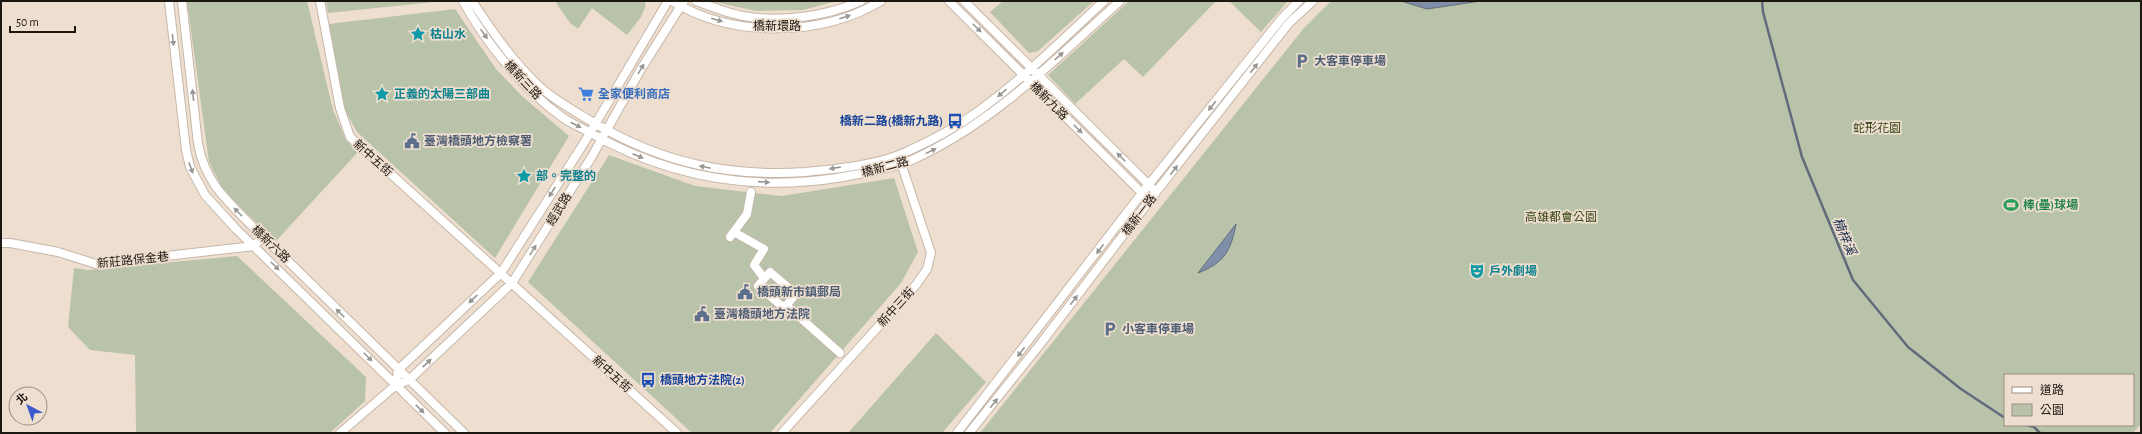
<svg xmlns="http://www.w3.org/2000/svg" width="2142" height="434" font-family="'Alegreya Sans','Noto Sans TC',sans-serif">
	<style>
		.green { fill: #b9c3aa; fill-rule: evenodd }
		.water { fill: #808fa9; stroke: #626b7c }
		.lines { fill: none; stroke-linecap: round; stroke-linejoin: round }
		.stream { stroke: #626b7c; stroke-width: 2.5 }
		.minor-casing { stroke: #c7b7a9; stroke-width: 10 }
		.minor { stroke: #fff; stroke-width: 8 }
		.oneway { fill: #999794 }
		.labels { text-anchor: middle; stroke-width: 3.5; stroke-linejoin: round; paint-order: stroke }
		.street-label { font-size: 12px; fill: #1d1712; stroke: #eedecf }
		.culture-label { font-size: 12px; font-weight: bold; fill: #0d838f; stroke: #eedecf; text-anchor: start }
		.service-label { font-size: 12px; font-weight: bold; fill: #4e5e75; stroke: #eedecf; text-anchor: start }
		.shop-label { font-size: 12px; font-weight: bold; fill: #366cbe; stroke: #eedecf; text-anchor: start }
		.transit-label { font-size: 12px; font-weight: bold; fill: #164399; stroke: #eedecf; text-anchor: end }
		.park-label { font-size: 12px; fill: #364616; stroke: #eedecf }
		.leisure-label { font-size: 12px; font-weight: bold; fill: #27864d; stroke: #eedecf; text-anchor: start }
		.water-label { font-size: 13px; font-style: italic; fill: #152a4e; stroke: #eedecf }
	</style>
	<rect width="100%" height="100%" fill="#eedecf"/>
	<path class="green" d="M187,1H307L333,110L346,140L358,152L276,241L238,205L221,186L209,162Z
		M326,1H444L328,13Z
		M555,1H644L646,5L641,17L627,35L592,8L578,29L570,23Z
		M710,1H837L803,10L756,11Z
		M1003,1H1094L1038,51L1029,53L990,12Z
		M1129,1H1216L1143,77L1124,59L1075,104L1048,75Z
		M1229,1H1288L1261,32Z
		M1331,1H2141V424L2133,433H980L1304,28ZM2005,375H2133V425H2005Z
		M455,9L496,69L524,98L569,136L495,258L357,132L345,110L329,24Z
		M609,155L695,186L782,196L894,178L918,252L901,283L770,433H692L528,282Z
		M237,256L366,377L365,401L330,433H136L135,355L90,350L68,327L74,268L88,270Z
		M936,333L986,382L942,433H848Z"/>
	<path class="water" d="M1401,1H1481L1427,9Z
		M1236,224C1231,251 1224,263 1198,273Z"/>
	<g class="lines">
		<path class="stream" d="M1762,1L1763,12L1802,157L1853,280L1908,347L1961,389L2005,418
			M2027,425L2034,427L2040,433"/>
		<g class="minor-casing">
			<path id="minor" d="M169,1L186,150L190,167L205,195L236,229L445,433
				M182,1L198,144C205,179 221,195 246,220L464,433
				M320,1L340,108L350,137L677,433
				M463,1C485,42 524,90 562,117C570,123 580,127 589,132C669,178 753,192 843,177C866,173 891,169 912,160C994,123 1054,60 1120,1
				M472,1C492,31 513,62 540,87C557,102 576,112 596,124C663,163 728,177 805,172C837,169 879,165 908,151C933,140 958,126 980,110C1024,78 1064,38 1104,1
				M672,1C732,38 821,37 881,1
				M696,1C712,7 727,13 743,16C781,23 827,16 861,1
				M949,1L1146,197
				M964,1L1152,188
				M734,232L764,249L754,265L764,278
				M730,237L747,214L751,192
				M1,243H10L58,252L96,264L254,246L263,237
				M770,272L796,294L784,308L758,286Z
				M786,305L840,353
				M396,385L398,370L501,273L584,143L668,1
				M340,433L396,385L409,380L512,283L591,158L641,69L684,1
				M782,433L916,285L927,269L931,253L900,160
				M957,433L1142,193L1282,18L1299,1
				M969,433L1038,347L1156,192L1289,23L1313,1"/>
		</g>
		<use href="#minor" class="minor"/>
	</g>
	<defs><path id="oneway-solid" d="M-6-.8H1V-3.2L6.5 0L1 3.2V.8H-6Z"/></defs>
	<g class="oneway">
		<use href="#oneway-solid" transform="translate(845 17) rotate(-18)"/>
		<use href="#oneway-solid" transform="translate(717 20) rotate(16)"/>
		<use href="#oneway-solid" transform="translate(977 28) rotate(45)"/>
		<use href="#oneway-solid" transform="translate(484 34) rotate(54)"/>
		<use href="#oneway-solid" transform="translate(173 40) rotate(84)"/>
		<use href="#oneway-solid" transform="translate(1059 56) rotate(-42)"/>
		<use href="#oneway-solid" transform="translate(1254 68) rotate(-52)"/>
		<use href="#oneway-solid" transform="translate(641 69) rotate(-59)"/>
		<use href="#oneway-solid" transform="translate(1002 93) rotate(140)"/>
		<use href="#oneway-solid" transform="translate(193 95) rotate(-96)"/>
		<use href="#oneway-solid" transform="translate(1212 106) rotate(129)"/>
		<use href="#oneway-solid" transform="translate(576 125) rotate(28)"/>
		<use href="#oneway-solid" transform="translate(1078 129) rotate(45)"/>
		<use href="#oneway-solid" transform="translate(931 151) rotate(-26)"/>
		<use href="#oneway-solid" transform="translate(638 156) rotate(23)"/>
		<use href="#oneway-solid" transform="translate(1121 157) rotate(-135)"/>
		<use href="#oneway-solid" transform="translate(705 167) rotate(-168)"/>
		<use href="#oneway-solid" transform="translate(191 168) rotate(70)"/>
		<use href="#oneway-solid" transform="translate(835 168) rotate(171)"/>
		<use href="#oneway-solid" transform="translate(1174 170) rotate(-52)"/>
		<use href="#oneway-solid" transform="translate(764 182) rotate(4)"/>
		<use href="#oneway-solid" transform="translate(552 192) rotate(123)"/>
		<use href="#oneway-solid" transform="translate(238 212) rotate(-135)"/>
		<use href="#oneway-solid" transform="translate(1100 249) rotate(127)"/>
		<use href="#oneway-solid" transform="translate(533 250) rotate(-58)"/>
		<use href="#oneway-solid" transform="translate(275 266) rotate(45)"/>
		<use href="#oneway-solid" transform="translate(473 299) rotate(137)"/>
		<use href="#oneway-solid" transform="translate(1074 300) rotate(-53)"/>
		<use href="#oneway-solid" transform="translate(340 313) rotate(-135)"/>
		<use href="#oneway-solid" transform="translate(1021 352) rotate(127)"/>
		<use href="#oneway-solid" transform="translate(368 357) rotate(45)"/>
		<use href="#oneway-solid" transform="translate(427 363) rotate(-43)"/>
		<use href="#oneway-solid" transform="translate(994 403) rotate(-51)"/>
		<use href="#oneway-solid" transform="translate(420 409) rotate(44)"/>
	</g>
	<defs>
		<g id="sight-bare" transform="scale(1.2)"><path d="M0-6L1.8-2.2L6-1.7L2.9 1.2L3.7 5.4L0 3.3L-3.7 5.4L-2.9 1.2L-6-1.7L-1.8-2.2Z" fill="#0f9aa8" stroke="#eedecf" stroke-width="2.5" paint-order="stroke"/></g>
		<g id="parking-bare" transform="scale(1.2)"><path d="M-3.5-5.5H1a3.5 3.5 0 0 1 0 7H-1V5.5H-3.5ZM-1-3.4V-.6H.8a1.4 1.4 0 0 0 0-2.8Z" fill="#5c6f8a" stroke="#eedecf" stroke-width="2.5" paint-order="stroke"/></g>
		<g id="supermarket-bare" transform="scale(1.2)"><path d="M-6-5.5h2.5l.6 2H6L4.5 2H-2.5L-4.4-4H-6ZM-1.5 3.2a1.3 1.3 0 1 0 .1 0ZM3 3.2a1.3 1.3 0 1 0 .1 0Z" fill="#3f7fe0" stroke="#eedecf" stroke-width="2.5" paint-order="stroke"/></g>
		<g id="bus-bare" transform="scale(1.2)"><path d="M-5-6H5V4H4V6H2V4H-2V6H-4V4H-5ZM-3.5-4V0h7V-4ZM-3.5 1.2v1.5H-2V1.2ZM2 1.2v1.5H3.5V1.2Z" fill="#1a4fb4" stroke="#eedecf" stroke-width="2.5" paint-order="stroke"/></g>
		<g id="civic-bare" transform="scale(1.2)"><path d="M-.6-6.5H3V-4.5H.6V-3L4-1V1h2V6H-6V1h2V-1L-.6-3ZM-1.2 2.5V6h2.4V2.5Z" fill="#5c6f8a" stroke="#eedecf" stroke-width="2.5" paint-order="stroke"/></g>
		<g id="stadium-bare" transform="scale(1.2)"><path d="M0-5a6.5 5 0 1 0 0 10a6.5 5 0 1 0 0-10ZM-3.5-1.8h7v3.6h-7Z" fill="#2e9e5b" stroke="#eedecf" stroke-width="2.5" paint-order="stroke"/></g>
		<g id="theatre-bare" transform="scale(1.2)"><path d="M-5-5.5Q0-4 5-5.5V0Q5 5 0 6Q-5 5-5 0ZM-3.3-2.5H-1v1.5H-3.3ZM1-2.5H3.3v1.5H1ZM-2.8 1Q0 5.5 2.8 1Z" fill="#0f9aa8" stroke="#eedecf" stroke-width="2.5" paint-order="stroke"/></g>
	</defs>
	<g fill-rule="evenodd">
		<use href="#sight-bare" x="418" y="34"/>
		<use href="#parking-bare" x="1302" y="61"/>
		<use href="#sight-bare" x="382" y="94"/>
		<use href="#supermarket-bare" x="586" y="94"/>
		<use href="#bus-bare" x="955" y="121"/>
		<use href="#civic-bare" x="412" y="141"/>
		<use href="#sight-bare" x="524" y="176"/>
		<use href="#stadium-bare" x="2011" y="205"/>
		<use href="#theatre-bare" x="1477" y="271"/>
		<use href="#civic-bare" x="745" y="292"/>
		<use href="#civic-bare" x="702" y="314"/>
		<use href="#parking-bare" x="1110" y="329"/>
		<use href="#bus-bare" x="648" y="380"/>
	</g>
	<g class="labels">
		<g class="street-label">
			<text x="777" y="30">橋新環路</text>
			<text transform="translate(523 80) rotate(47)" y="4">橋新三路</text>
			<text transform="translate(1049 101) rotate(45)" y="4">橋新九路</text>
			<text transform="translate(373 158) rotate(42)" y="4">新中五街</text>
			<text transform="translate(885 167) rotate(-15)" y="4">橋新二路</text>
			<text transform="translate(559 209) rotate(-58)" y="4">經武路</text>
			<text transform="translate(1139 215) rotate(-53)" y="4">橋新一路</text>
			<text transform="translate(271 244) rotate(44)" y="4">橋新六路</text>
			<text transform="translate(133 260) rotate(-6)" y="4">新莊路保金巷</text>
			<text transform="translate(896 307) rotate(-48)" y="4">新中三街</text>
			<text transform="translate(612 374) rotate(42)" y="4">新中五街</text>
		</g>
		<g class="culture-label">
			<text x="430" y="38">枯山水</text>
			<text x="394" y="98">正義的太陽三部曲</text>
			<text x="536" y="180">部。完整的</text>
			<text x="1489" y="275">戶外劇場</text>
		</g>
		<g class="service-label">
			<text x="1314" y="65">大客車停車場</text>
			<text x="424" y="145">臺灣橋頭地方檢察署</text>
			<text x="757" y="296">橋頭新市鎮郵局</text>
			<text x="714" y="318">臺灣橋頭地方法院</text>
			<text x="1122" y="333">小客車停車場</text>
		</g>
		<g class="shop-label">
			<text x="598" y="98">全家便利商店</text>
		</g>
		<g class="transit-label">
			<text x="943" y="125">橋新二路(橋新九路)</text>
			<text x="660" y="384" text-anchor="start">橋頭地方法院(2)</text>
		</g>
		<g class="park-label">
			<text x="1877" y="132">蛇形花園</text>
			<text x="1561" y="221">高雄都會公園</text>
		</g>
		<g class="leisure-label">
			<text x="2023" y="209">棒(壘)球場</text>
		</g>
		<g class="water-label">
			<text transform="translate(1845 236) rotate(67)" y="5">楠梓溪</text>
		</g>
	</g>
	<rect width="2142" height="434" fill="none" stroke="#1d1712" stroke-width="4"/>
	<rect x="2004" y="374" width="130" height="52" fill="#eedecf" stroke="#9a8e83"/>
	<rect x="2012" y="387" width="20" height="6" fill="#ffffff" stroke="#9a8e83"/>
	<text x="2040" y="394" font-size="12" fill="#1d1712">道路</text>
	<rect x="2012" y="404" width="20" height="12" fill="#b9c3aa" stroke="#9a8e83"/>
	<text x="2040" y="414" font-size="12" fill="#1d1712">公園</text>
	<g transform="translate(28 406) rotate(319)"><circle r="19" fill="#eedecf" stroke="#9a8e83"/>
	<path d="M0-3L7 15L0 10L-7 15Z" fill="#3c5acc"/>
	<text y="-6" font-size="11" font-weight="bold" text-anchor="middle" fill="#1d1712">北</text>
	</g>
	<path d="M10 26v6h65v-6" fill="none" stroke="#1d1712" stroke-width="2"/>
	<text x="16" y="26" font-size="12" fill="#1d1712" stroke="#eedecf" stroke-width="3" paint-order="stroke">50 m</text>
</svg>
